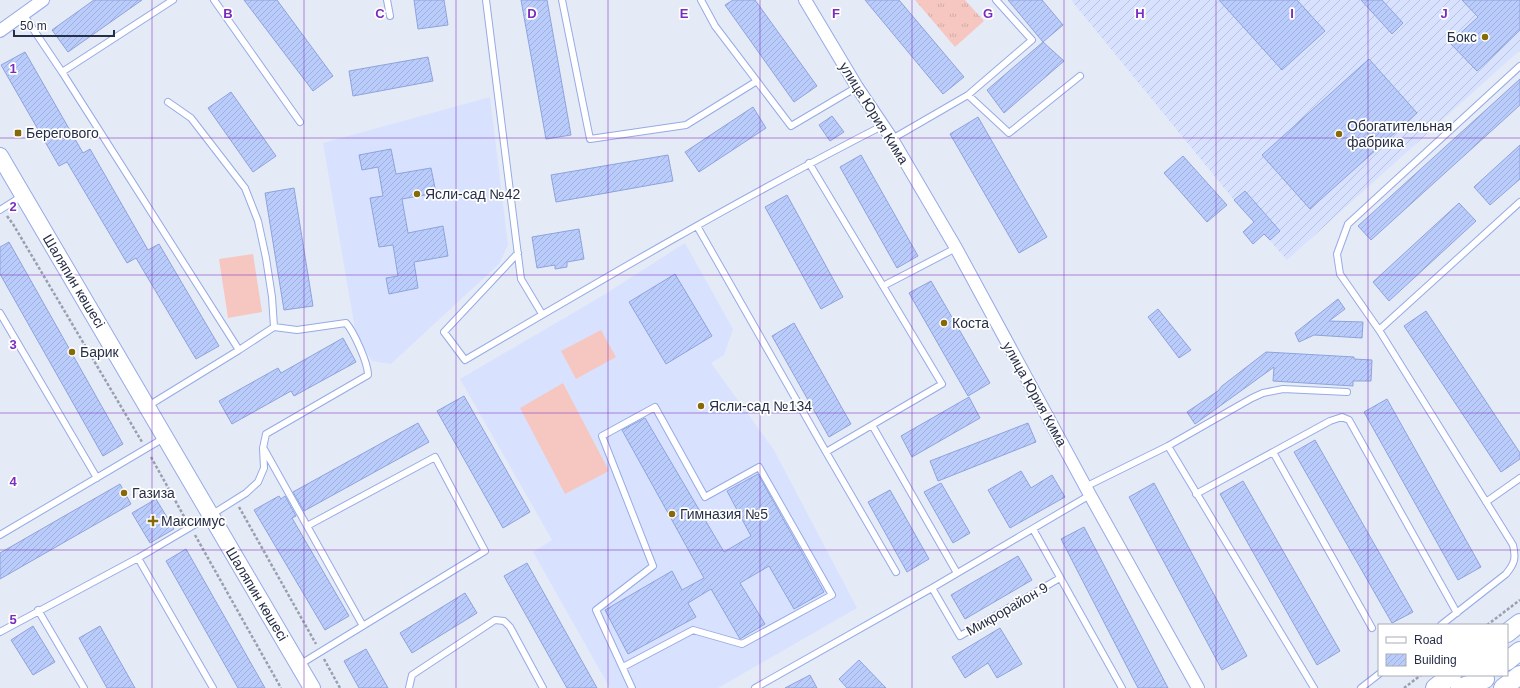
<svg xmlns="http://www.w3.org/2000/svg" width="1520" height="688" font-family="Arial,sans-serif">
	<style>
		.built { fill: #d8e2fe }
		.industrial { fill: url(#industrial-furrows) }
		.park { fill: url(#park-tufts) }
		.garden { fill: #f6c7c0 }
		.building { fill: url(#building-hatch); stroke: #8ea3dd }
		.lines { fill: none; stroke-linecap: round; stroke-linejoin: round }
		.service-casing { stroke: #96abe6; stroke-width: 8 }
		.minor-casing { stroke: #96abe6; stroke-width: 14 }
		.secondary-casing { stroke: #96abe6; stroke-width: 18 }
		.primary-casing { stroke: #96abe6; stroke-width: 20 }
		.path { stroke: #989fb0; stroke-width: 2.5; stroke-dasharray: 3 2; stroke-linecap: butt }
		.service { stroke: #fff; stroke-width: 6 }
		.minor { stroke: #fff; stroke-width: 12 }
		.secondary { stroke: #fff; stroke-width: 16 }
		.primary { stroke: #fff; stroke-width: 18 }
		.grid { fill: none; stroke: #7b2cbf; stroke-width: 1; stroke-opacity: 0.55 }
		.poi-dot { fill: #876a07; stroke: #fff; stroke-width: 1.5 }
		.labels { text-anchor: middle; stroke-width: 3.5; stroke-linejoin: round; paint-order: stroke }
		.poi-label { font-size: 14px; fill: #272f47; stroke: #fff; text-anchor: start }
		.street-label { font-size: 14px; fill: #272f47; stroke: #fff }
		.grid-label { font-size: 13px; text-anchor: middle; font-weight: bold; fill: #7b2cbf; stroke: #fff; stroke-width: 3.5; stroke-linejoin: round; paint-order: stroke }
	</style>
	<defs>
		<pattern id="industrial-furrows" width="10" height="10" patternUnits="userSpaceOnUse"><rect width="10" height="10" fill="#d8e2fe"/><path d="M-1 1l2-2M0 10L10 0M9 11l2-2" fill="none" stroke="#b9c2db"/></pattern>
		<pattern id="park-tufts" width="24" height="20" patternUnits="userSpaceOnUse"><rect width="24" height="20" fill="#f6c7c0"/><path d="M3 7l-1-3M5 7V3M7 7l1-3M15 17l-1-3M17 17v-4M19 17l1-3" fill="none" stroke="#d3aba6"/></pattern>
		<pattern id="building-hatch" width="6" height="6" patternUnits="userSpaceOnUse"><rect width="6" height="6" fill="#baccfc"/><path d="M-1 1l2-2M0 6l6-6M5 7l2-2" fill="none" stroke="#a0b0d9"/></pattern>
	</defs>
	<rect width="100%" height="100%" fill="#e5eaf7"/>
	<path class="built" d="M490,97L508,245L499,264L391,364L372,361L356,335L323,143Z
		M685,243L733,329L724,355L711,363L774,450L857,608L718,688H610L533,552L552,540L460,379L597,299Z"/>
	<path class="industrial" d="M1071,0H1520V50L1287,260L1234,200Z"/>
	<path class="park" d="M915,0H965L984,21L955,47Z"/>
	<path class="garden" d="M253,254L262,312L228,318L219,259Z
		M601,330L616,357L576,379L561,351Z
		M563,383L609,471L565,494L520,408Z"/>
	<path class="building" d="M94,0H142L68,52L52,30Z
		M244,0H277L333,76L313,91Z
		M414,0H444L448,25L418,29Z
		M521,0H547L571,135L546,139Z
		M733,0H755L817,86L794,102L725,5Z
		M865,0H899L964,77L943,94Z
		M1008,0H1042L1063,25L1043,42Z
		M1219,0H1297L1325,31L1282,70Z
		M1361,0H1382L1403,23L1392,34Z
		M1462,0H1520V30L1477,71L1450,43L1478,17Z
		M1043,42L1064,61L1004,113L987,90Z
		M25,52L83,153L90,149L148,250L159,244L219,346L196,359L136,258L127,263L67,162L59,166L1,65Z
		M428,57L433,81L353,96L349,71Z
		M1369,59L1417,113L1310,209L1262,155Z
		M1520,79V105L1371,240L1358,226Z
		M231,92L276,156L253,172L208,108Z
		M753,107L766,128L699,172L685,152Z
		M832,116L844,132L830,141L819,125Z
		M978,117L1047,237L1019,253L950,134Z
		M1520,145V179L1490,205L1474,187Z
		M391,149L396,174L431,168L436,193L402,199L408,233L443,226L448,256L414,262L418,288L389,294L386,278L398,276L393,245L379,247L370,198L383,196L378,167L362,170L359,155Z
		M668,155L673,181L556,202L551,175Z
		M861,155L918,256L897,268L840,167Z
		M1183,156L1227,205L1207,222L1164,173Z
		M294,188L313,306L284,310L265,193Z
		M1245,191L1280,231L1270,240L1264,234L1253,244L1243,232L1254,222L1234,200Z
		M787,195L843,297L821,309L765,207Z
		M1459,203L1476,221L1389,301L1373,282Z
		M579,229L584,259L567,262V267L555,269V265L537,268L532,237Z
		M9,242L123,444L103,456L0,274V247Z
		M675,274L712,336L666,364L629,302Z
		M931,281L990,383L968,396L909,293Z
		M1338,299L1345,309L1329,321L1363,322L1362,338L1314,335L1299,342L1295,333Z
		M1158,309L1191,350L1179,358L1148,317Z
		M1426,311L1520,453V459L1501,472L1404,326Z
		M794,323L851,424L829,437L772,336Z
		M343,338L356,362L294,396L291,391L232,424L219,401L278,368L281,373Z
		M1266,352L1354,357V359L1372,360L1371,381H1353V386L1273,381L1274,367L1195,424L1187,412L1218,391L1222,386Z
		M464,396L530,512L503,528L437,411Z
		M969,397L980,418L912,457L901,436Z
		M1387,399L1481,567L1458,580L1364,412Z
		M645,418L724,552L751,536L727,491L758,474L824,592L794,609L769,566L740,583L765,624L740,639L711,589L688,603L696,617L628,654L605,610L672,571L682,590L704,578L622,430Z
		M418,423L429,442L304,511L293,492Z
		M1028,423L1036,442L938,481L930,461Z
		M1315,440L1413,612L1392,623L1294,452Z
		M1021,471L1031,488L1052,475L1065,497L1010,528L988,490Z
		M1243,481L1340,651L1317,665L1220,494Z
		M941,483L970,533L953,543L924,492Z
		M1154,483L1247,656L1222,670L1129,497Z
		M120,484L131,504L0,579V553Z
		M890,490L929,559L907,572L868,502Z
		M279,496L281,499L285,496L296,516L292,518L349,616L325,630L254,510Z
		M156,499L174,529L150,543L132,513Z
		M1084,527L1168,688H1138L1061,539Z
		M186,549L265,688H238L166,561Z
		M1018,556L1032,580L965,619L951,595Z
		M527,563L597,688H567L504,576Z
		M465,593L477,613L412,653L400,633Z
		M33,626L55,662L33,675L11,640Z
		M100,626L135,688H107L79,638Z
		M1000,628L1022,664L997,678L988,663L965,678L952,657Z
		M366,649L388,688H359L344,661Z
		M859,660L886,688H847L839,679Z
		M810,675L817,688H785Z"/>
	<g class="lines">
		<g class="service-casing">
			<path id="service" d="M214,0L300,122
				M387,0L390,16
				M486,0L521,279L542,314
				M562,0L590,139L686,125L757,81
				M701,0L715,26L791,126L857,87
				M23,14L62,72L239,350L148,406
				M62,72L173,0
				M968,95L1009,133L1080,76
				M168,102L191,118L245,188L258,221L266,258L272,297L274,327
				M892,139L968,95L1032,40L996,0
				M809,163L942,384L872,425
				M0,210L22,196
				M697,226L826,452L872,425L957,573
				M518,253L444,332L465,360C603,279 741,198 884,125
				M883,286L956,248
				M0,313L97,478
				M1379,330L1520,202
				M1168,446L1314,688
				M264,449L363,626
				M826,452L896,572
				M1273,452L1372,628
				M1085,487L1168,446L1252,398L1263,393L1283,389L1347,392
				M1196,494L1330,421L1342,417L1349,420L1457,613
				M1486,502L1520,478
				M1033,529L1122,688
				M0,535L164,438
				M138,558L213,688
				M932,588L960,636L1060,578
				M38,610L84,688
				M1441,625L1506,574C1515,563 1516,558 1513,545L1379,330L1340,274L1337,254L1348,224L1520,66
				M0,632L138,558L211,515L246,493L258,482L264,468L263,448L266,434L368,375C368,363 354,332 346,323L297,330L274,327L239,350
				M299,665L485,551L435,457L307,526
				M623,667L693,630L742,644L832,595L759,467L705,497L655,407L602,436L653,566L596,610L632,688
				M409,688L412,675L495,620L504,621L510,627L543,688
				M755,688L932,588L1090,495
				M1361,688L1379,674"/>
		</g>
		<g class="minor-casing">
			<path id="minor" d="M805,0L857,87L892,139L956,248L1090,495L1198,688
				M0,31L43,0"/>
		</g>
		<g class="secondary-casing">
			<path id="secondary" d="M0,156L312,688"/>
		</g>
		<g class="primary-casing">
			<path id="primary" d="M1507,633L1520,623
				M1507,661L1520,651
				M1435,688L1452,675
				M1460,688L1485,679
				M1503,688L1520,675"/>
		</g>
		<path class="path" d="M7,216L13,224L142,442
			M151,457L186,520
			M239,507L316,644
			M195,535L281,688
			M1487,625L1520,600
			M324,659L340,688
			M1404,688L1421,675"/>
		<use href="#service" class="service"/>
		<use href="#minor" class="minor"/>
		<use href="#secondary" class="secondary"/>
		<use href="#primary" class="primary"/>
	</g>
	<path class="grid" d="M152,0V688M304,0V688M456,0V688M608,0V688M760,0V688M912,0V688M1064,0V688M1216,0V688M1368,0V688M0,138H1520M0,275H1520M0,413H1520M0,550H1520"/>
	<g class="poi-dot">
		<circle cx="1485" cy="37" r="4"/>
		<rect x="14" y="129" width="8" height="8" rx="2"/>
		<circle cx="1339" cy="134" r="4"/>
		<circle cx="417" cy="194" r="4"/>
		<circle cx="944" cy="323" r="4"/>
		<circle cx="72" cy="352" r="4"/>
		<circle cx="701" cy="406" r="4"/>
		<circle cx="124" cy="493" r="4"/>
		<circle cx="672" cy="514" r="4"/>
		<path d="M151 515h4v4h4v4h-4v4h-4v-4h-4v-4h4z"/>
	</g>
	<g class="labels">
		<g class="poi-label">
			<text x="1477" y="42" text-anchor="end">Бокс</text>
			<text x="1347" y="131">Обогатительная<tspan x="1347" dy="16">фабрика</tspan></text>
			<text x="26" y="138">Берегового</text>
			<text x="425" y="199">Ясли-сад №42</text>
			<text x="952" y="328">Коста</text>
			<text x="80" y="357">Барик</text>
			<text x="709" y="411">Ясли-сад №134</text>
			<text x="132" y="498">Газиза</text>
			<text x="680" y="519">Гимназия №5</text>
			<text x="161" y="526">Максимус</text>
		</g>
		<g class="street-label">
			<text transform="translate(874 113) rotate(58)" y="5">улица Юрия Кима</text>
			<text transform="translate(74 281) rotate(59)" y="5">Шаляпин көшесі</text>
			<text transform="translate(1035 394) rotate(61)" y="5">улица Юрия Кима</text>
			<text transform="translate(257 594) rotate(59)" y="5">Шаляпин көшесі</text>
			<text transform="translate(1007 609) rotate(-30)" y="5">Микрорайон 9</text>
		</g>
	</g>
	<g class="grid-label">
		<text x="228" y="18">B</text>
		<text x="380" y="18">C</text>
		<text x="532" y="18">D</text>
		<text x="684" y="18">E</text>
		<text x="836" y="18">F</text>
		<text x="988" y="18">G</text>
		<text x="1140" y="18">H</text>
		<text x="1292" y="18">I</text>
		<text x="1444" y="18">J</text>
		<text x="13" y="73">1</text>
		<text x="13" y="211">2</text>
		<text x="13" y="349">3</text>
		<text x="13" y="486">4</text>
		<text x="13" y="624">5</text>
	</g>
	<rect x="1378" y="624" width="130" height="52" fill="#ffffff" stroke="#a9acb5"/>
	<rect x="1386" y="637" width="20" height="6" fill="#ffffff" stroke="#a9acb5"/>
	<text x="1414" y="644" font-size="12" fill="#272f47">Road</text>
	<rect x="1386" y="654" width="20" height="12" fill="url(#building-hatch)" stroke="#a9acb5"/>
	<text x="1414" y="664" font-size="12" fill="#272f47">Building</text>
	<path d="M14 30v6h100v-6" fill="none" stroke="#272f47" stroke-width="2"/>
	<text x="20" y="30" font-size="12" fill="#272f47" stroke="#ffffff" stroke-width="3" paint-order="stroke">50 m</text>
</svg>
